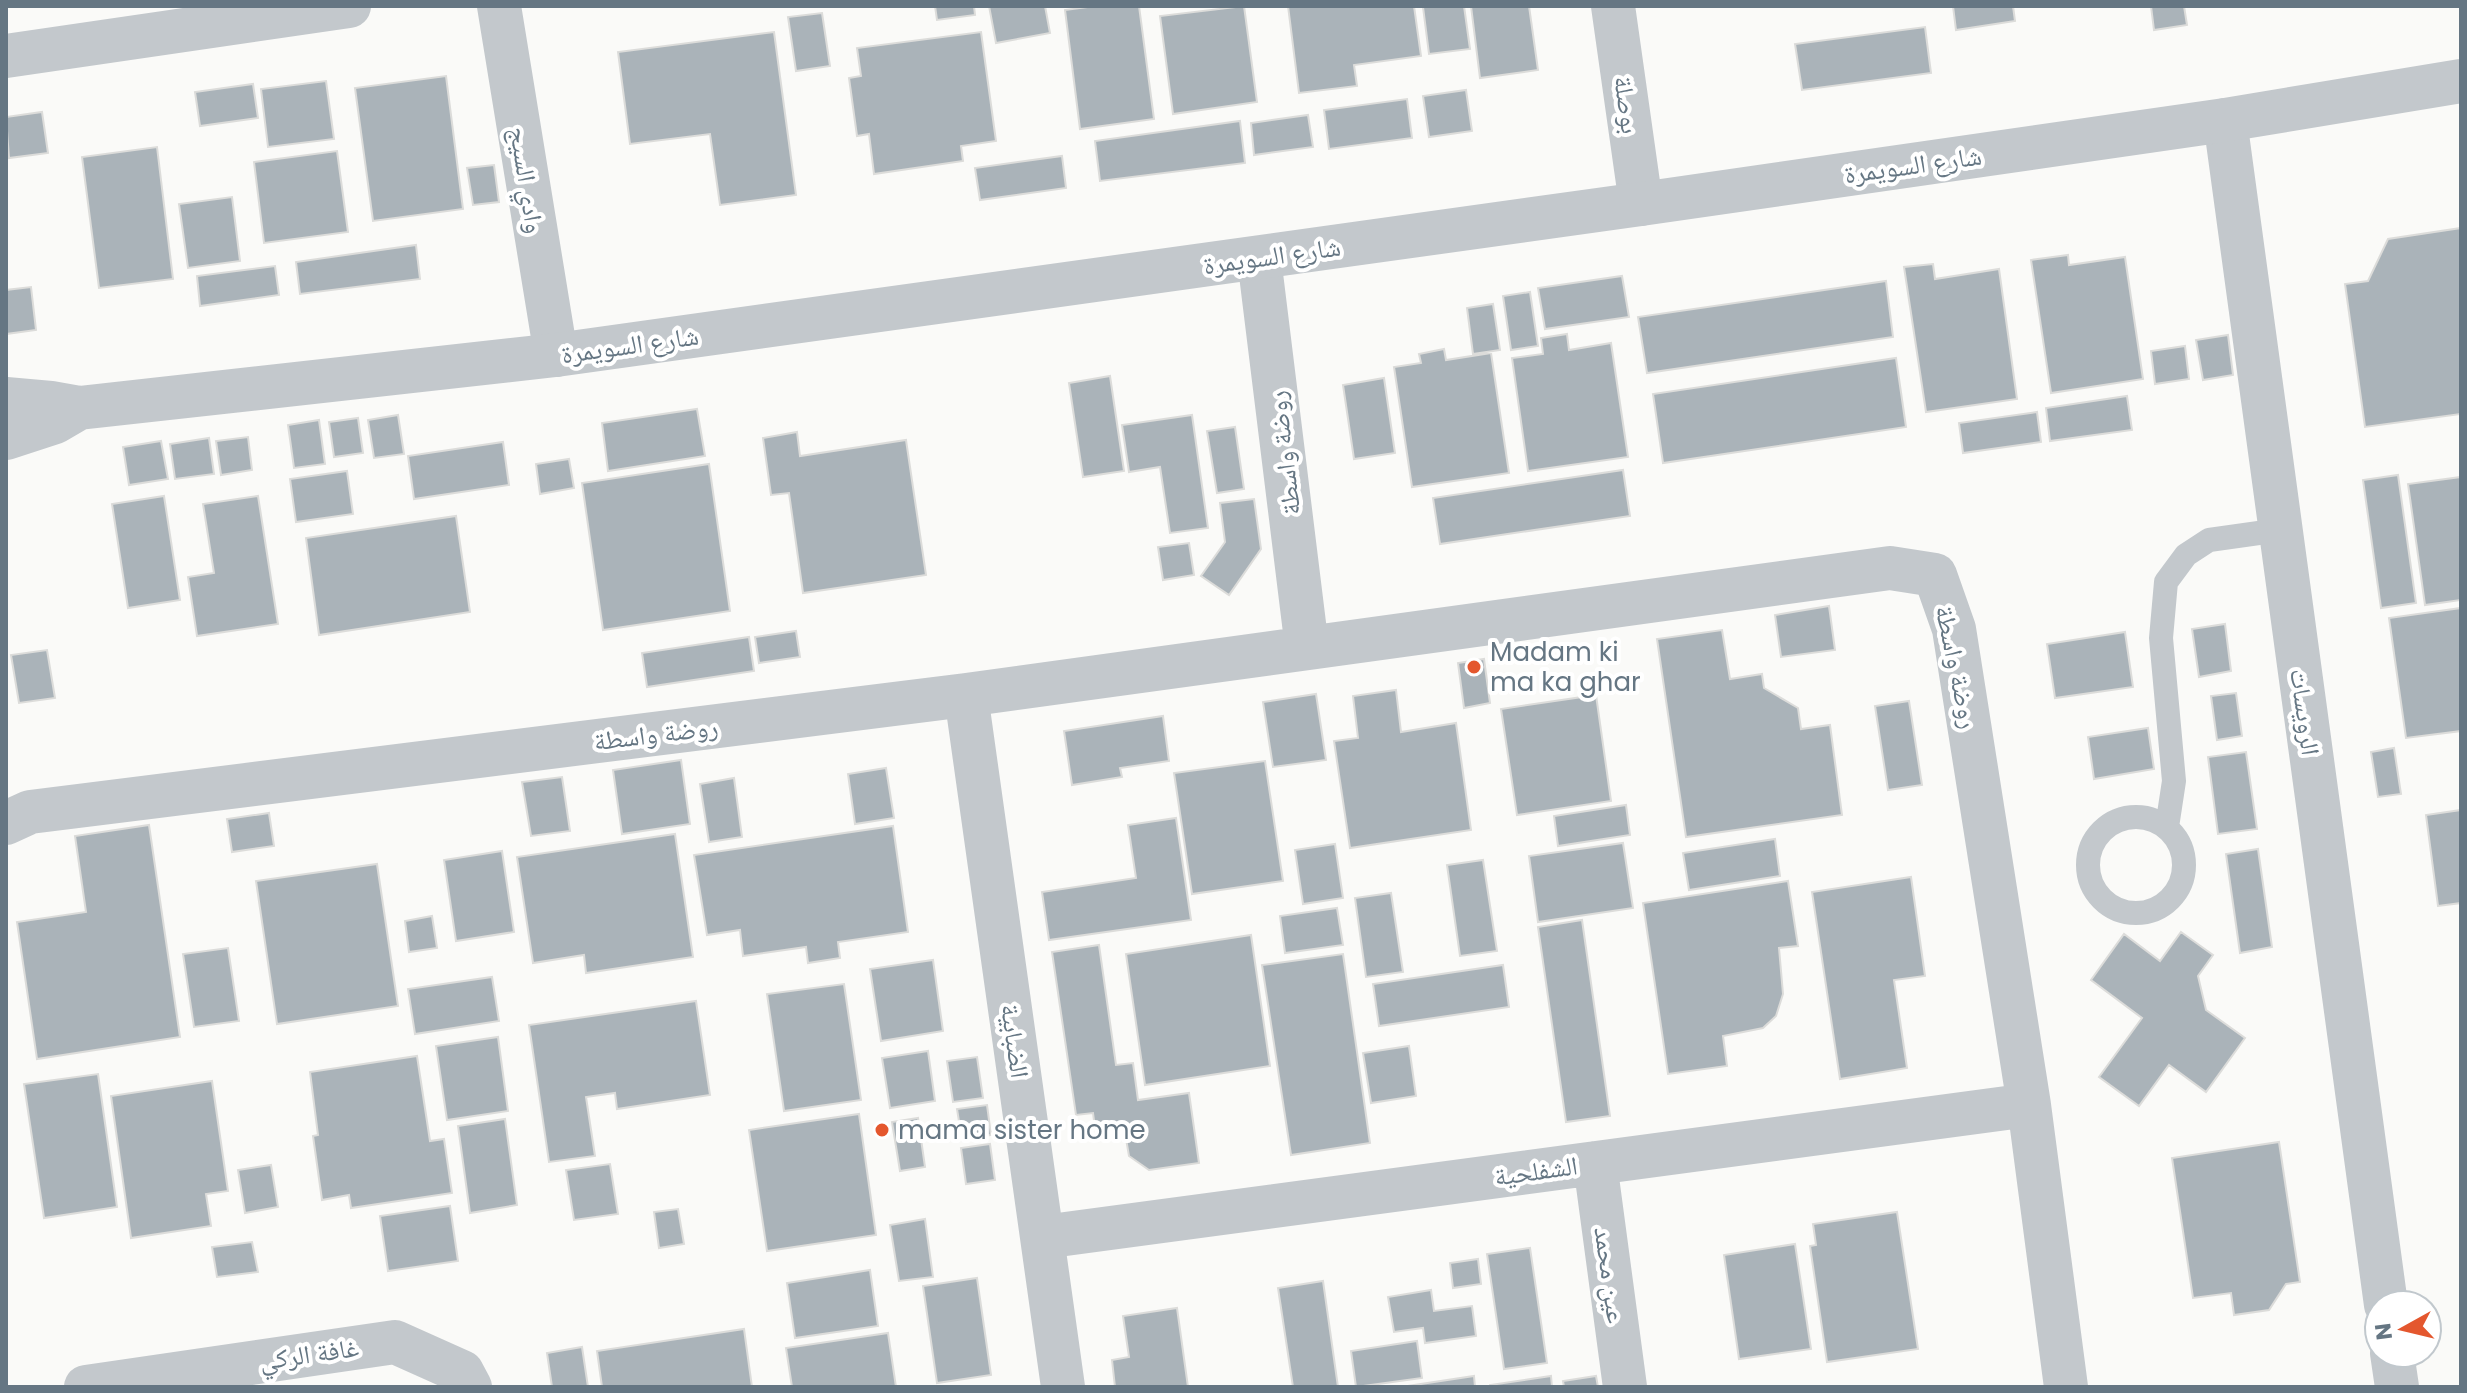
<svg xmlns="http://www.w3.org/2000/svg" width="2467" height="1393" font-family="Poppins,'Noto Naskh Arabic',sans-serif">
	<style>
		.building { fill: #aab3b9; stroke: #dcdcda; stroke-width: 2 }
		.lines { fill: none; stroke-linecap: round; stroke-linejoin: round }
		.service { stroke: #c3c8cc; stroke-width: 24 }
		.minor { stroke: #c3c8cc; stroke-width: 44 }
		.tertiary { stroke: #c3c8cc; stroke-width: 44 }
		.poi-dot { fill: #e4572e; stroke: #fff; stroke-width: 3 }
		.labels { text-anchor: middle; stroke-width: 8; stroke-linejoin: round; paint-order: stroke }
		.street-label { font-size: 26px; fill: #657683; stroke: #fff }
		.poi-label { font-size: 26px; fill: #657683; stroke: #fff; text-anchor: start }
	</style>
	<rect width="100%" height="100%" fill="#fafaf8"/>
	<path class="building" d="M935,6H974L975,15L937,20Z
		M989,6H1045L1050,33L996,43Z
		M1095,6H1139L1154,119L1080,129L1065,10Z
		M1244,6L1257,102L1173,114L1160,16Z
		M1288,6H1414L1421,56L1354,65L1357,86L1299,93Z
		M1464,6L1470,49L1429,54L1423,7Z
		M1471,6H1529L1538,70L1480,78Z
		M1953,6H2013L2015,21L1956,30Z
		M2151,6H2184L2187,25L2154,30Z
		M822,13L830,66L796,71L788,17Z
		M1925,27L1931,73L1802,90L1795,44Z
		M774,32L796,195L720,205L710,134L630,144L618,52Z
		M981,32L996,141L961,146L963,161L874,174L869,134L857,136L849,78L861,76L857,48Z
		M446,76L463,209L373,221L355,88Z
		M326,81L334,139L268,147L261,89Z
		M253,84L258,118L200,126L195,92Z
		M1466,90L1472,131L1429,137L1423,96Z
		M1407,99L1412,138L1329,149L1324,110Z
		M42,112L48,153L9,158L6,117Z
		M1308,115L1313,147L1254,155L1251,123Z
		M1240,121L1245,163L1100,181L1095,141Z
		M157,147L173,279L99,288L82,157Z
		M337,151L348,232L264,243L254,162Z
		M1062,156L1066,188L980,200L975,168Z
		M494,165L499,202L473,205L467,168Z
		M232,197L240,261L188,268L179,204Z
		M2461,228V414L2365,427L2345,284L2368,281L2388,239Z
		M416,245L420,279L300,294L296,262Z
		M2068,255L2069,265L2125,257L2143,379L2051,393L2031,260Z
		M1933,264L1935,279L1999,269L2017,399L1926,412L1904,267Z
		M275,266L279,295L200,306L197,276Z
		M1622,276L1629,317L1545,329L1538,288Z
		M1886,281L1893,337L1647,373L1638,317Z
		M31,287L36,330L6,334V290Z
		M1530,292L1538,346L1511,350L1503,296Z
		M1493,304L1500,350L1473,354L1467,308Z
		M1567,334L1569,350L1611,343L1628,457L1528,471L1512,358L1543,354L1541,338Z
		M2228,335L2233,375L2203,380L2196,340Z
		M2185,346L2189,379L2155,384L2151,351Z
		M1444,349L1446,360L1491,353L1509,473L1412,487L1394,367L1421,363L1419,354Z
		M1896,358L1906,427L1663,463L1653,394Z
		M1110,376L1124,471L1083,477L1069,383Z
		M1384,378L1395,453L1354,459L1343,385Z
		M2127,396L2132,430L2050,441L2046,408Z
		M697,409L705,456L608,471L602,423Z
		M2037,412L2041,442L1963,453L1959,423Z
		M398,415L404,454L374,458L368,420Z
		M1192,415L1208,528L1170,533L1160,467L1129,472L1122,425Z
		M358,418L363,453L334,457L329,422Z
		M319,420L325,464L294,468L288,425Z
		M1235,427L1244,489L1217,493L1207,431Z
		M797,432L800,456L906,440L926,575L803,593L789,493L771,495L763,438Z
		M248,437L252,470L221,475L216,441Z
		M209,438L214,474L175,479L170,444Z
		M161,441L168,479L129,485L123,447Z
		M503,442L509,485L414,499L408,456Z
		M569,459L574,488L540,494L536,464Z
		M709,464L730,611L603,630L582,483Z
		M1623,470L1630,516L1440,544L1433,498Z
		M347,471L353,514L296,522L290,479Z
		M2398,475L2416,603L2381,608L2363,480Z
		M2461,477V600L2425,605L2408,484Z
		M164,496L180,600L128,608L112,504Z
		M258,496L278,624L197,636L188,577L214,573L203,504Z
		M1254,499L1261,549L1229,595L1201,576L1225,542L1220,503Z
		M456,516L470,612L319,635L306,538Z
		M1189,543L1194,575L1163,580L1158,547Z
		M1829,606L1835,650L1781,657L1775,615Z
		M2461,608V731L2406,738L2389,618Z
		M2225,624L2231,671L2199,677L2192,629Z
		M1722,630L1730,679L1762,674L1764,688L1798,708L1801,729L1830,725L1842,815L1686,837L1657,639Z
		M796,631L800,657L759,663L755,637Z
		M2125,632L2133,687L2055,698L2047,644Z
		M749,637L754,671L647,687L642,653Z
		M47,650L55,698L19,703L11,655Z
		M1484,659L1490,703L1464,708L1458,663Z
		M1396,690L1401,732L1456,723L1471,830L1350,848L1334,741L1358,738L1353,696Z
		M2236,693L2242,736L2217,740L2211,696Z
		M1316,694L1326,760L1273,767L1263,702Z
		M1596,695L1611,801L1517,815L1501,709Z
		M1909,701L1922,785L1888,790L1875,706Z
		M1163,716L1169,761L1120,768L1122,777L1072,785L1064,731Z
		M2148,728L2154,769L2094,779L2088,737Z
		M2394,748L2401,794L2378,797L2371,752Z
		M2246,752L2257,829L2218,834L2208,757Z
		M681,760L690,824L622,834L613,770Z
		M1265,761L1283,881L1192,894L1174,773Z
		M886,768L894,818L855,824L848,774Z
		M562,777L570,831L531,836L522,782Z
		M734,778L742,837L709,842L700,784Z
		M1626,805L1630,835L1558,846L1554,816Z
		M2461,810V903L2438,906L2426,815Z
		M269,813L274,846L232,852L227,819Z
		M1176,818L1191,920L1049,940L1042,892L1136,878L1128,825Z
		M149,825L180,1037L37,1059L17,922L86,912L75,836Z
		M893,826L908,932L838,942L840,958L808,963L806,947L743,956L740,930L707,935L694,855Z
		M675,834L693,957L586,973L584,955L533,963L517,857Z
		M1775,839L1780,876L1689,890L1683,853Z
		M1623,843L1633,908L1538,922L1529,856Z
		M1335,844L1343,898L1303,904L1295,850Z
		M2258,849L2272,947L2240,953L2226,854Z
		M502,851L514,932L456,941L444,860Z
		M1483,860L1497,951L1460,956L1447,865Z
		M377,864L398,1006L277,1024L256,881Z
		M1911,877L1925,976L1894,980L1907,1068L1840,1079L1812,892Z
		M1788,881L1798,946L1779,948L1783,994L1776,1016L1763,1028L1723,1036L1727,1066L1668,1074L1643,903Z
		M1391,893L1403,972L1366,977L1355,898Z
		M1337,908L1343,945L1285,953L1280,916Z
		M432,916L437,948L409,952L405,921Z
		M1582,920L1610,1116L1566,1122L1538,927Z
		M2181,932L2213,955L2198,976L2206,1010L2245,1038L2206,1092L2169,1065L2139,1106L2099,1077L2142,1018L2091,980L2124,934L2160,961Z
		M1251,935L1270,1066L1145,1085L1126,954Z
		M1099,945L1116,1065L1133,1063L1138,1100L1189,1093L1199,1163L1149,1170L1129,1156L1125,1133L1113,1135L1095,1128L1093,1113L1076,1115L1052,952Z
		M228,948L239,1021L194,1027L183,954Z
		M1343,954L1370,1143L1291,1155L1262,965Z
		M933,960L943,1031L881,1041L870,969Z
		M1503,965L1509,1007L1379,1026L1373,984Z
		M492,977L499,1021L415,1034L408,989Z
		M844,984L861,1100L784,1111L767,994Z
		M696,1001L710,1095L617,1109L615,1093L586,1097L595,1156L549,1162L529,1025Z
		M498,1037L508,1111L447,1120L436,1046Z
		M1409,1046L1416,1096L1371,1103L1363,1053Z
		M928,1051L935,1101L890,1108L882,1058Z
		M417,1056L430,1141L444,1139L452,1193L351,1208L349,1195L322,1200L313,1136L318,1135L310,1072Z
		M977,1057L983,1098L953,1102L947,1061Z
		M98,1074L117,1207L44,1218L24,1084Z
		M212,1081L228,1191L206,1194L211,1226L131,1238L111,1096Z
		M987,1105L991,1135L962,1140L957,1109Z
		M859,1114L876,1235L767,1251L749,1130Z
		M918,1118L925,1167L900,1171L892,1122Z
		M505,1119L517,1205L470,1213L458,1126Z
		M2279,1142L2300,1282L2286,1284L2269,1310L2234,1315L2231,1293L2193,1298L2172,1158Z
		M990,1144L995,1180L966,1184L961,1148Z
		M610,1164L618,1214L574,1220L566,1170Z
		M271,1165L278,1207L245,1213L238,1170Z
		M450,1206L458,1261L388,1271L380,1216Z
		M678,1209L684,1244L659,1248L654,1212Z
		M1897,1212L1918,1349L1827,1362L1810,1246L1816,1245L1813,1224Z
		M925,1219L933,1277L899,1281L890,1225Z
		M252,1242L258,1272L217,1277L212,1247Z
		M1795,1244L1811,1349L1739,1359L1724,1255Z
		M1530,1248L1547,1363L1504,1369L1487,1254Z
		M1478,1259L1481,1284L1453,1288L1450,1263Z
		M870,1270L878,1326L795,1338L787,1283Z
		M977,1278L991,1375L937,1383L923,1286Z
		M1323,1281L1338,1387H1293L1278,1288Z
		M1431,1290L1434,1311L1472,1306L1476,1336L1425,1343L1423,1328L1394,1332L1388,1297Z
		M1177,1308L1188,1387H1115L1112,1360L1129,1357L1123,1316Z
		M744,1329L752,1387H602L597,1351Z
		M888,1333L896,1387H792L786,1348Z
		M1417,1341L1422,1378L1356,1387L1351,1351Z
		M582,1347L588,1387H552L547,1353Z
		M1474,1376L1475,1387H1401Z
		M1551,1376L1552,1387H1490V1385Z
		M1596,1376L1598,1387H1564L1563,1381Z"/>
	<g class="lines">
		<path class="service" d="M2088 865a48 48 0 1 1 96 0a48 48 0 1 1-96 0Z
			M2167,827L2174,781L2161,638L2166,582L2186,555L2209,540L2280,530"/>
		<path class="minor" d="M499,6L556,355
			M1613,6L1641,204
			M6,56L349,6
			M2225,120L2386,1305
			M1259,258L1307,648
			M966,695L1063,1387
			M6,823L30,812L966,695L1890,568L1935,575L1954,629L2029,1105L2066,1387
			M1595,1163L1625,1387
			M1043,1237L2029,1105
			M2392,1353L2397,1387
			M86,1387L395,1342L462,1372L470,1387"/>
		<path class="tertiary" d="M6,399L51,403L79,408L556,355L1641,204L2225,120L2461,81
			M6,438L55,422L79,408"/>
	</g>
	<g class="poi-dot">
		<circle cx="1474" cy="667" r="8"/>
		<circle cx="882" cy="1130" r="8"/>
	</g>
	<g class="labels">
		<g class="street-label">
			<text transform="translate(1627 105) rotate(82)" y="9">بوصلة</text>
			<text transform="translate(1913 165) rotate(-8)" y="9">شارع السويمرة</text>
			<text transform="translate(527 180) rotate(81)" y="9">وادي السيج</text>
			<text transform="translate(1272 256) rotate(-8)" y="9">شارع السويمرة</text>
			<text transform="translate(630 345) rotate(-8)" y="9">شارع السويمرة</text>
			<text transform="translate(1284 453) rotate(-97)" y="9">روضة واسطة</text>
			<text transform="translate(1957 667) rotate(78)" y="9">روضة واسطة</text>
			<text transform="translate(2305 712) rotate(82)" y="9">الرويسات</text>
			<text transform="translate(656 734) rotate(-7)" y="9">روضة واسطة</text>
			<text transform="translate(1015 1041) rotate(82)" y="9">الضبابية</text>
			<text transform="translate(1536 1171) rotate(-8)" y="9">الشفلحية</text>
			<text transform="translate(1610 1275) rotate(82)" y="9">عين محمد</text>
			<text transform="translate(309 1354) rotate(-8)" y="9">غافة الركي</text>
		</g>
		<g class="poi-label">
			<text x="1490" y="661">Madam ki<tspan x="1490" dy="30">ma ka ghar</tspan></text>
			<text x="898" y="1139">mama sister home</text>
		</g>
	</g>
	<rect width="2467" height="1393" fill="none" stroke="#657683" stroke-width="16"/>
	<g transform="translate(2403 1329) rotate(262)"><circle r="38" fill="#ffffff" stroke="#c1c8cd" stroke-width="2"/>
	<path d="M0-6L14 30L0 20L-14 30Z" fill="#e4572e"/>
	<text y="-12" font-size="22" font-weight="bold" text-anchor="middle" fill="#657683">N</text>
	</g>
</svg>
